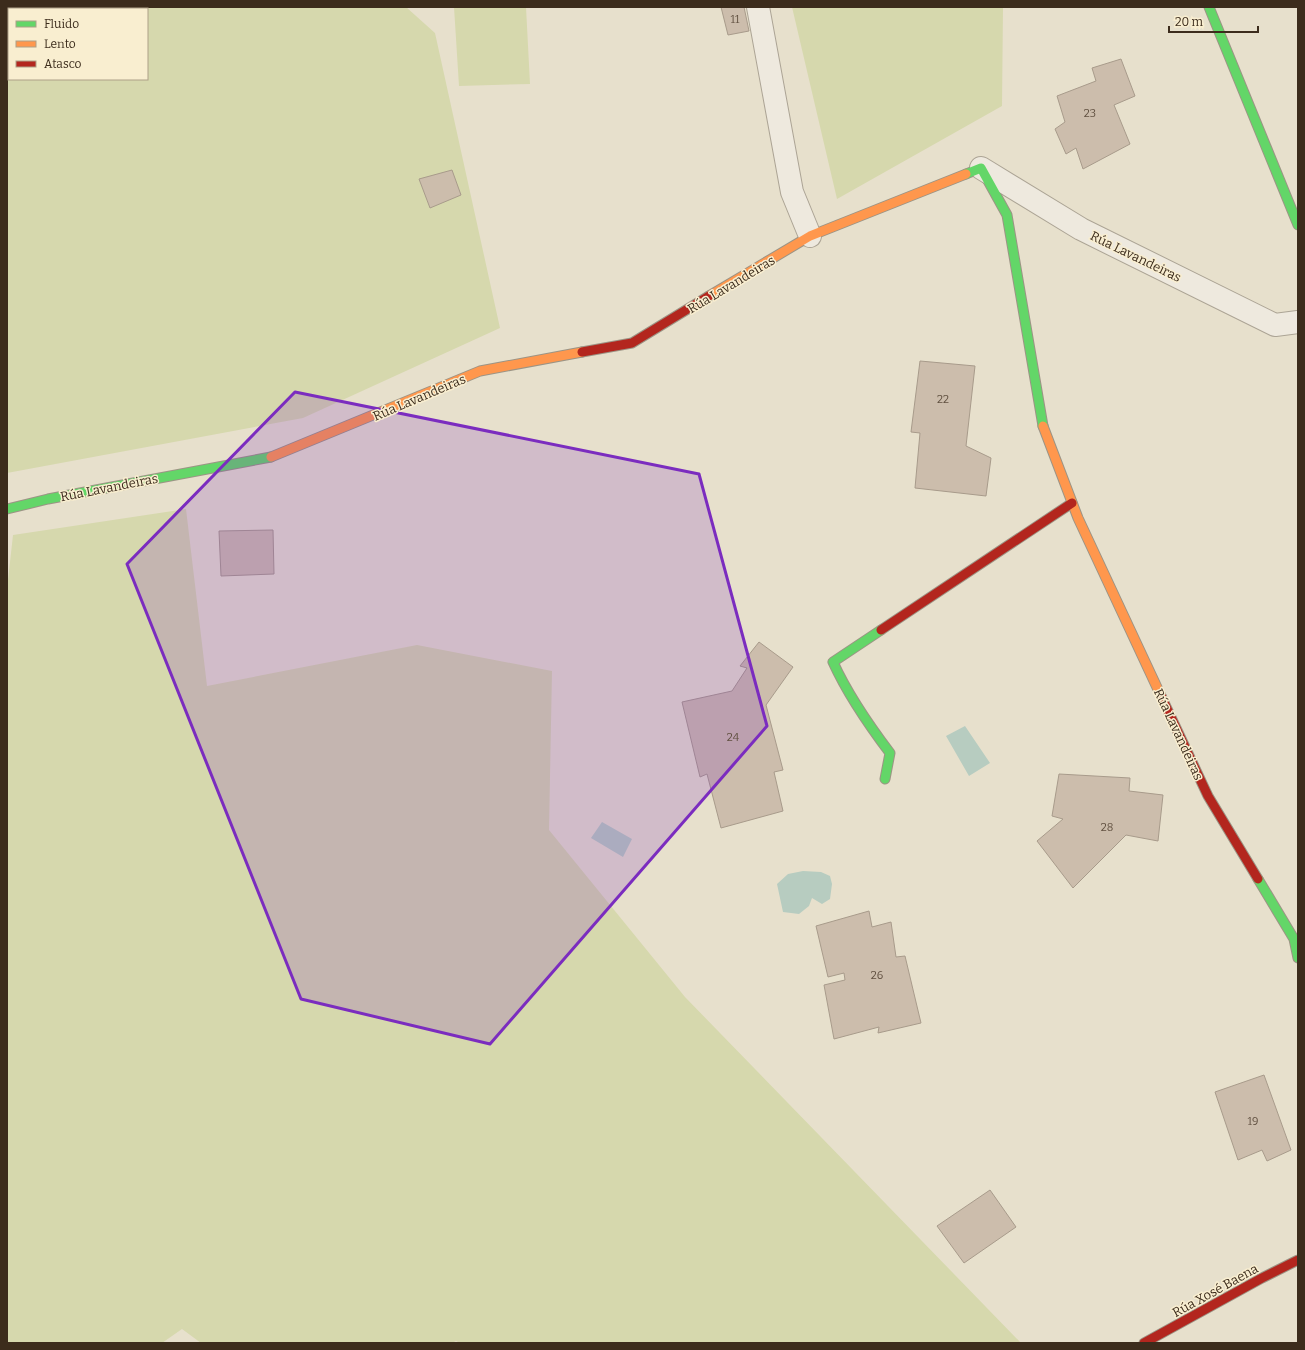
<svg xmlns="http://www.w3.org/2000/svg" width="1305" height="1350" font-family="Bitter,serif">
	<style>
		.green { fill: #d6d8ad; fill-rule: evenodd }
		.water { fill: #b7ccc0 }
		.building { fill: #ccbdac; stroke: #a89b8b }
		.lines { fill: none; stroke-linecap: round; stroke-linejoin: round }
		.street-casing { stroke: #aca495; stroke-width: 24 }
		.fast-casing { stroke: #9c9485; stroke-width: 11 }
		.slow-casing { stroke: #9c9485; stroke-width: 11 }
		.jam-casing { stroke: #9c9485; stroke-width: 11 }
		.street { stroke: #eee9de; stroke-width: 22 }
		.fast { stroke: #63d668; stroke-width: 9 }
		.slow { stroke: #ff974d; stroke-width: 9 }
		.jam { stroke: #b3261e; stroke-width: 9 }
		.marked { fill: #7b2cbf; fill-opacity: 0.2; stroke: #7b2cbf; stroke-width: 3; stroke-linejoin: round }
		.labels { text-anchor: middle; stroke-width: 3; stroke-linejoin: round; paint-order: stroke }
		.number-label { font-size: 11px; fill: #605040 }
		.street-label { font-size: 13px; fill: #3c2c1c; stroke: #f9eed0 }
	</style>
	<rect width="100%" height="100%" fill="#e7e0cc"/>
	<path class="green" d="M7,7H406L435,33L500,328L303,418L7,473ZM9,9H147V79H9Z
		M454,7H526L530,84L459,86Z
		M792,7H1003L1002,106L837,199Z
		M186,509L207,686L417,645L552,671L549,830L685,997L1021,1343H460L456,1341L452,1343H201L182,1329L162,1343H7V589L13,535Z"/>
	<path class="water" d="M965,726L990,763L969,776L946,736Z
		M602,822L632,839L623,857L591,838Z
		M803,871L821,872L830,876L832,884L830,899L822,904L812,898L809,906L799,914L783,912L777,884L788,874Z"/>
	<path class="building" d="M721,7H744L749,31L728,35Z
		M1121,59L1135,96L1114,105L1130,144L1083,169L1076,148L1066,154L1055,129L1065,122L1057,96L1096,81L1092,68Z
		M452,170L461,195L430,208L419,179Z
		M920,361L975,366L966,446L991,458L986,496L915,488L920,433L911,432Z
		M273,530L274,574L221,576L219,531Z
		M759,642L793,667L766,705L783,770L774,772L783,811L721,828L707,774L700,777L682,702L732,691L747,668L740,666Z
		M1059,774L1130,778L1129,791L1163,795L1158,841L1126,835L1073,888L1037,841L1063,819L1052,816Z
		M869,911L872,927L891,922L896,957L905,956L921,1023L878,1033L879,1027L834,1039L824,985L845,980L844,973L828,977L816,926Z
		M1264,1075L1291,1150L1267,1161L1262,1150L1238,1160L1215,1092Z
		M990,1190L1016,1227L964,1263L937,1226Z"/>
	<g class="lines">
		<g class="street-casing">
			<path id="street" d="M758,7L792,192L810,236
				M981,168L1081,229L1275,325L1298,322"/>
		</g>
		<g class="fast-casing">
			<path id="fast" d="M1209,7L1298,225
				M966,174L981,168L1007,215L1043,426
				M7,509L48,499L271,457
				M881,630L833,662C848,695 868,724 890,753L885,779
				M1258,879L1294,939L1298,958"/>
		</g>
		<g class="slow-casing">
			<path id="slow" d="M709,296L810,236L966,174
				M1043,426L1078,518L1161,696
				M271,457L480,371L582,352"/>
		</g>
		<g class="jam-casing">
			<path id="jam" d="M582,352L632,343L709,296
				M881,630L1072,503
				M1161,696L1208,796L1258,879
				M1144,1343L1262,1278L1298,1260"/>
		</g>
		<use href="#street" class="street"/>
		<use href="#fast" class="fast"/>
		<use href="#slow" class="slow"/>
		<use href="#jam" class="jam"/>
	</g>
	<path class="marked" d="M295,392L699,474L767,726L490,1044L301,999L127,564Z"/>
	<g class="labels">
		<g class="number-label">
			<text x="735" y="23">11</text>
			<text x="1090" y="117">23</text>
			<text x="943" y="403">22</text>
			<text x="733" y="741">24</text>
			<text x="1107" y="831">28</text>
			<text x="877" y="979">26</text>
			<text x="1253" y="1125">19</text>
		</g>
		<g class="street-label">
			<text transform="translate(1136 256) rotate(26)" y="5">Rúa Lavandeiras</text>
			<text transform="translate(731 284) rotate(-31)" y="5">Rúa Lavandeiras</text>
			<text transform="translate(419 397) rotate(-23)" y="5">Rúa Lavandeiras</text>
			<text transform="translate(109 487) rotate(-11)" y="5">Rúa Lavandeiras</text>
			<text transform="translate(1179 734) rotate(65)" y="5">Rúa Lavandeiras</text>
			<text transform="translate(1215 1290) rotate(-29)" y="5">Rúa Xosé Baena</text>
		</g>
	</g>
	<rect width="1305" height="1350" fill="none" stroke="#3c2c1c" stroke-width="16"/>
	<rect x="8" y="8" width="140" height="72" fill="#f9eed0" stroke="#ada088"/>
	<rect x="16" y="21" width="20" height="6" fill="#63d668" stroke="#ada088"/>
	<text x="44" y="28" font-size="12" fill="#3c2c1c">Fluido</text>
	<rect x="16" y="41" width="20" height="6" fill="#ff974d" stroke="#ada088"/>
	<text x="44" y="48" font-size="12" fill="#3c2c1c">Lento</text>
	<rect x="16" y="61" width="20" height="6" fill="#b3261e" stroke="#ada088"/>
	<text x="44" y="68" font-size="12" fill="#3c2c1c">Atasco</text>
	<path d="M1169 26v6h89v-6" fill="none" stroke="#3c2c1c" stroke-width="2"/>
	<text x="1175" y="26" font-size="12" fill="#3c2c1c" stroke="#f9eed0" stroke-width="3" paint-order="stroke">20 m</text>
</svg>
